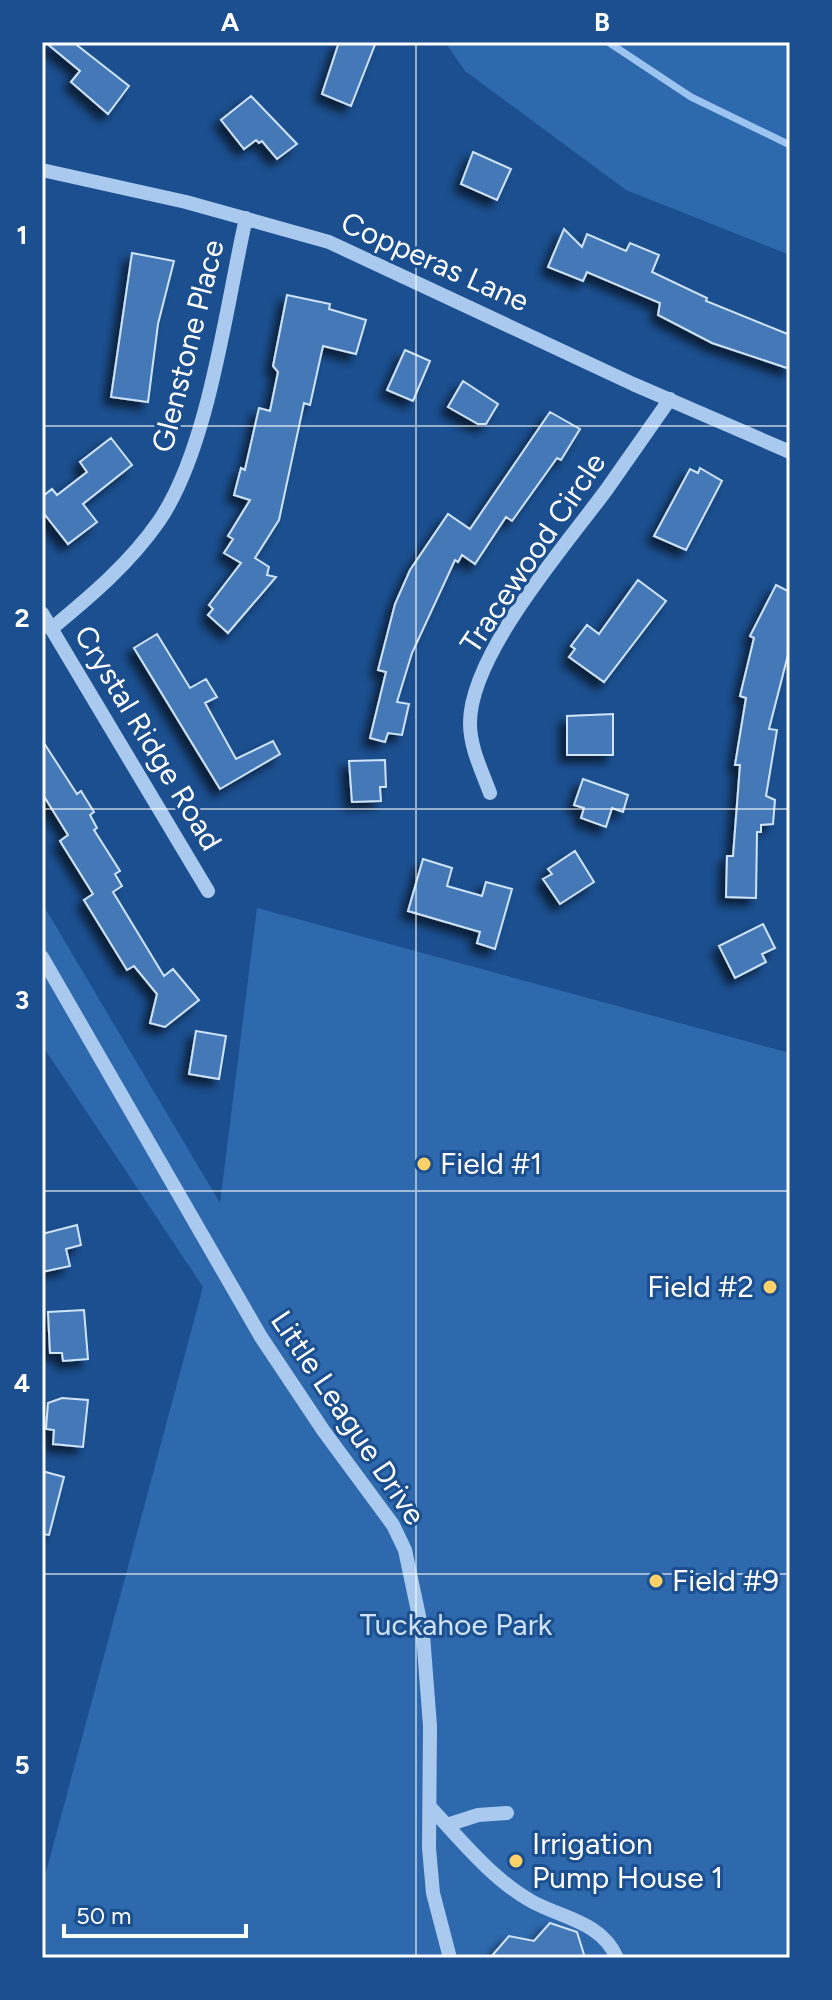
<svg xmlns="http://www.w3.org/2000/svg" width="832" height="2000" font-family="Figtree,sans-serif">
	<style>
		.green { fill: #2e69ad }
		.lines { fill: none; stroke-linecap: round; stroke-linejoin: round }
		.stream { stroke: #9cc4f0; stroke-width: 7 }
		.building { fill: #4478b7; stroke: #cfe3fa; stroke-width: 2; filter: url(#shadow) }
		.minor { stroke: #a9c9ee; stroke-width: 14 }
		.grid { fill: none; stroke: #fff; stroke-width: 2; stroke-opacity: 0.55 }
		.poi-dot { fill: #ffd166; stroke: #1b4f8f; stroke-width: 3 }
		.labels { text-anchor: middle; stroke-width: 6; stroke-linejoin: round; paint-order: stroke }
		.street-label { font-size: 30px; fill: #fff; stroke: #1b4f8f }
		.poi-label { font-size: 30px; fill: #fff; stroke: #1b4f8f; text-anchor: start }
		.park-label { font-size: 30px; fill: #cfe3fa; stroke: #1b4f8f }
		.neatline { fill: none; stroke: #fff; stroke-width: 3 }
		.grid-label { font-size: 26px; text-anchor: middle; font-weight: bold; fill: #fff }
	</style>
	<defs>
		<filter id="shadow"><feDropShadow dx="-7" dy="7" stdDeviation="4" flood-color="#0009"/></filter>
	</defs>
	<rect width="100%" height="100%" fill="#1b4f8f"/>
	<path class="green" d="M445,42H790V255L626,190L465,71Z
		M42,903L220,1203L257,908L790,1053V1958H42V1887L203,1287L42,1045Z"/>
	<g class="lines">
		<path class="stream" d="M608,42L691,97L790,145"/>
	</g>
	<path class="building" d="M45,42H73L129,86L108,114L71,82L80,71Z
		M339,42H376L351,106L322,94Z
		M251,96L297,144L277,159L262,141L259,143L256,140L244,149L221,120Z
		M473,152L511,169L497,200L461,184Z
		M564,229L582,247L587,234L626,251L630,243L659,255L652,272L707,298L706,301L790,335V369L712,343L658,315L660,303L587,272L583,281L548,267Z
		M132,253L174,261L158,324L148,402L111,397Z
		M287,295L330,304L329,309L366,320L356,354L323,346L310,405L304,403L279,520L255,558L269,567L267,575L276,577L228,633L208,615L213,609L209,605L241,563L224,553L233,539L228,536L250,500L234,495L241,468L245,470L246,465L259,408L270,411L278,372L273,366Z
		M405,350L430,361L413,401L387,390Z
		M463,381L498,404L486,424H478L448,407Z
		M550,412L580,429L561,460L557,458L512,521L506,517L475,564L462,555L458,562L455,560L412,653L397,702L409,704L402,735L388,733L385,742L370,738L386,672L378,670L395,604L410,570L448,514L470,529Z
		M111,438L132,465L83,504L97,522L68,544L42,511V497L52,489L57,495L87,472L80,462Z
		M700,468L722,481L686,550L654,536L690,469L698,473Z
		M638,580L666,601L604,682L569,657L575,649L571,646L587,625L599,634Z
		M776,585L790,592V647L769,729L777,730L766,796L775,800L773,824L761,825V832H757L756,898L726,897L727,856H733L740,765H735L746,698L740,696L754,638L750,636Z
		M157,634L190,688L206,679L217,697L205,703L236,759L273,741L280,754L220,789L134,648Z
		M613,714V755H567V716Z
		M42,740L77,794L81,791L94,812L90,815L97,828L94,830L120,871L115,874L122,886L113,892L164,976L173,969L199,1000L165,1027L150,1023L157,994L134,966L127,970L84,900L93,894L60,841L68,835L42,793Z
		M385,760L386,787H380L381,801L352,802L349,761Z
		M583,779L628,795L623,812L612,808L606,827L581,818L584,808L574,805Z
		M575,851L594,882L560,904L543,879L552,874L548,869Z
		M423,859L452,868L447,886L482,896L486,882L512,889L495,949L477,943L480,932L408,911Z
		M763,924L775,948L762,954L766,962L735,978L719,946Z
		M196,1031L226,1036L219,1079L189,1074Z
		M77,1225L81,1245L66,1249L70,1266L42,1272V1234Z
		M84,1310L88,1359L63,1361L62,1353H50L48,1312Z
		M62,1398L88,1400L83,1447L53,1444L54,1430L46,1429L48,1403Z
		M42,1471L64,1477L49,1535L42,1534Z
		M550,1923L577,1932L585,1958H490L509,1936L534,1941Z"/>
	<g class="lines">
		<path class="minor" d="M42,170L186,202L329,242L633,384L790,452
			M42,613L208,891
			M51,629C91,596 130,563 159,521C209,448 226,306 246,218
			M490,793C482,771 470,748 470,723C470,654 566,545 607,489C628,459 649,429 670,399
			M42,957L261,1337L323,1430L393,1525L405,1550L423,1635L430,1726L429,1848L433,1893L450,1958
			M430,1807C460,1839 492,1879 531,1901C561,1918 601,1921 617,1958
			M447,1825L478,1815L507,1813"/>
	</g>
	<path class="grid" d="M416,42V1958M42,426H790M42,809H790M42,1191H790M42,1574H790"/>
	<g class="poi-dot">
		<circle cx="424" cy="1164" r="8"/>
		<circle cx="770" cy="1287" r="8"/>
		<circle cx="656" cy="1581" r="8"/>
		<circle cx="516" cy="1861" r="8"/>
	</g>
	<g class="labels">
		<g class="street-label">
			<text transform="translate(435 262) rotate(24)" y="10">Copperas Lane</text>
			<text transform="translate(188 346) rotate(-76)" y="10">Glenstone Place</text>
			<text transform="translate(533 553) rotate(-56)" y="10">Tracewood Circle</text>
			<text transform="translate(148 738) rotate(59)" y="10">Crystal Ridge Road</text>
			<text transform="translate(348 1418) rotate(56)" y="10">Little League Drive</text>
		</g>
		<g class="poi-label">
			<text x="440" y="1174">Field #1</text>
			<text x="754" y="1297" text-anchor="end">Field #2</text>
			<text x="672" y="1591">Field #9</text>
			<text x="532" y="1854">Irrigation<tspan x="532" dy="34">Pump House 1</tspan></text>
		</g>
		<g class="park-label">
			<text x="456" y="1635">Tuckahoe Park</text>
		</g>
	</g>
	<rect width="832" height="2000" fill="none" stroke="#1b4f8f" stroke-width="88"/>
	<path d="M64 1924v12h182v-12" fill="none" stroke="#ffffff" stroke-width="4"/>
	<text x="76" y="1924" font-size="24" fill="#ffffff" stroke="#1b4f8f" stroke-width="6" paint-order="stroke">50 m</text>
	<rect x="44" y="44" width="744" height="1912" class="neatline"/>
	<g class="grid-label">
		<text x="230" y="31">A</text>
		<text x="602" y="31">B</text>
		<text x="22" y="244">1</text>
		<text x="22" y="627">2</text>
		<text x="22" y="1009">3</text>
		<text x="22" y="1392">4</text>
		<text x="22" y="1774">5</text>
	</g>
</svg>
